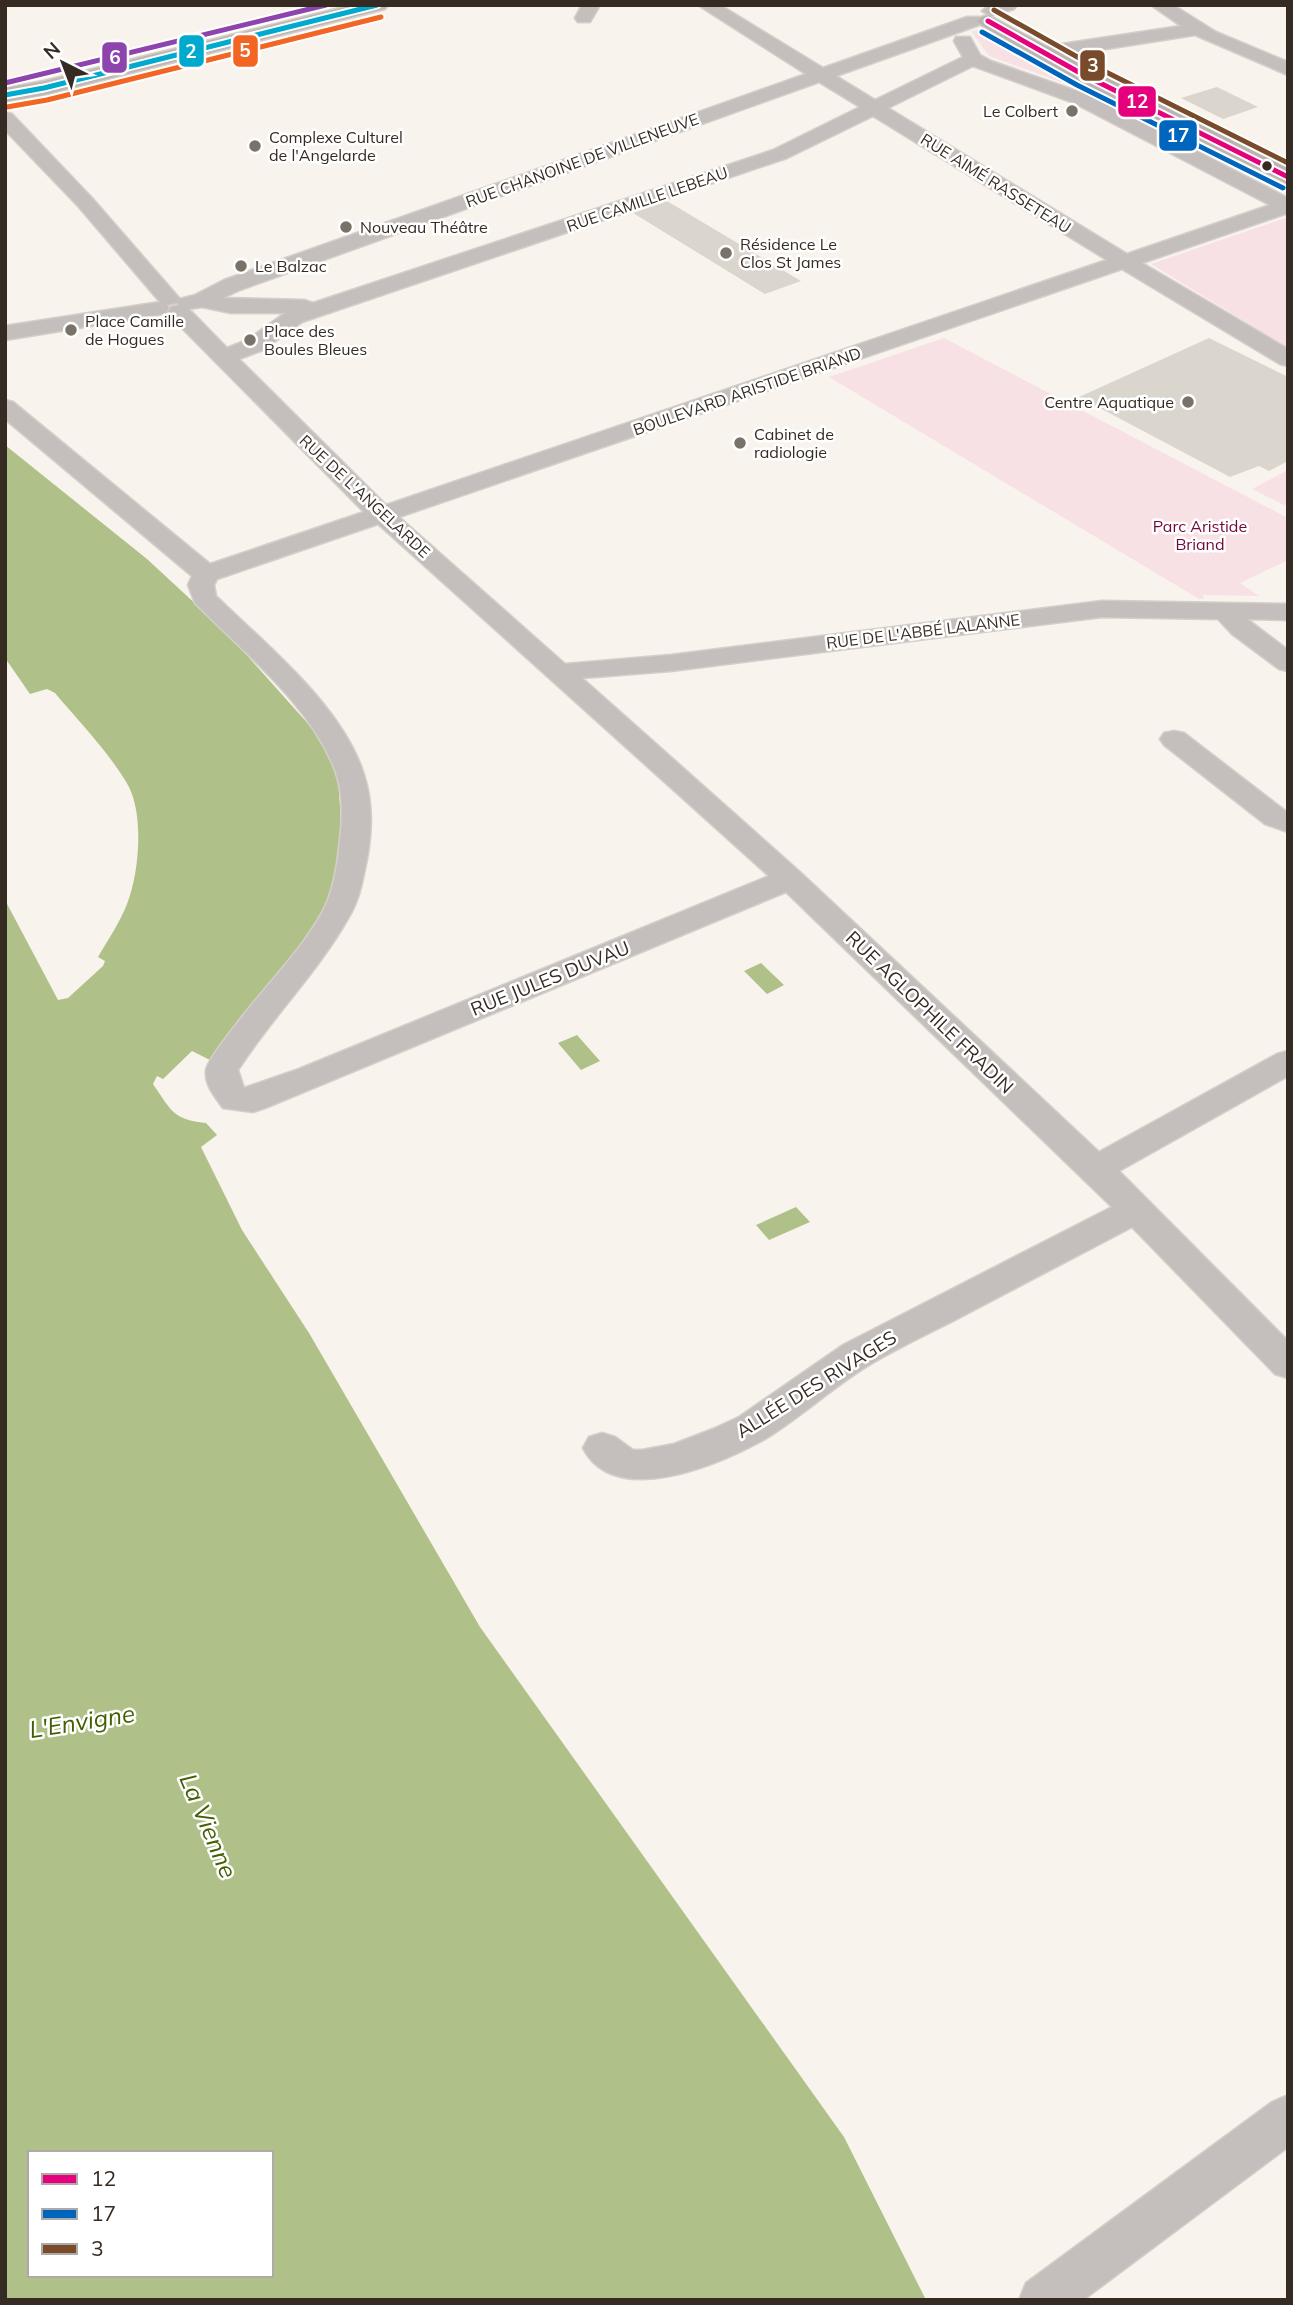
<svg xmlns="http://www.w3.org/2000/svg" width="1293" height="2305" font-family="Mulish,sans-serif">
	<style>
		.green { fill: #f8e1e4 }
		.water { fill: #afc189; fill-rule: evenodd }
		.building { fill: #dad5cd }
		.lines { fill: none; stroke-linecap: round; stroke-linejoin: round }
		.street-casing { stroke: #d5cfca; stroke-width: 3 }
		.secondary-casing { stroke: #d5cfca; stroke-width: 3 }
		.primary-casing { stroke: #d5cfca; stroke-width: 3 }
		.street { fill: #c4bebd; fill-rule: evenodd }
		.secondary { fill: #bbb4b2; fill-rule: evenodd }
		.primary { fill: #beb7b4; fill-rule: evenodd }
		.bus-1-casing { stroke: #fff; stroke-width: 9 }
		.bus-2-casing { stroke: #fff; stroke-width: 9 }
		.bus-3-casing { stroke: #fff; stroke-width: 9 }
		.bus-4-casing { stroke: #fff; stroke-width: 9 }
		.bus-5-casing { stroke: #fff; stroke-width: 9 }
		.bus-6-casing { stroke: #fff; stroke-width: 9 }
		.bus-1 { stroke: #e5007d; stroke-width: 5 }
		.bus-2 { stroke: #0065bd; stroke-width: 5 }
		.bus-3 { stroke: #7a4b2a; stroke-width: 5 }
		.bus-4 { stroke: #00a9ce; stroke-width: 5 }
		.bus-5 { stroke: #f26522; stroke-width: 5 }
		.bus-6 { stroke: #8e44ad; stroke-width: 5 }
		.poi-dot { fill: #7a7169; stroke: #fff; stroke-width: 2.5 }
		.bus-dot { fill: #362b22; stroke: #fff; stroke-width: 2.5 }
		.labels { text-anchor: middle; stroke-width: 5; stroke-linejoin: round; paint-order: stroke }
		.far-poi-label { font-size: 16px; fill: #362b22; stroke: #fff; text-anchor: start }
		.far-street-label { font-size: 16px; fill: #362b22; stroke: #fff }
		.far-park-label { font-size: 16px; fill: #730737; stroke: #fff }
		.street-label { font-size: 19px; fill: #362b22; stroke: #fff }
		.near-water-label { font-size: 24px; font-style: italic; fill: #455e02; stroke: #fff }
		.line-badge { stroke: #fff; stroke-width: 2.5 }
		.badge-label { font-size: 19px; text-anchor: middle; font-weight: bold; fill: #fff }
	</style>
	<rect width="100%" height="100%" fill="#f9f3ee"/>
	<path class="green" d="M978,30L1076,84L1072,86L989,56L971,31Z
		M1288,217V348L1151,264Z
		M944,338L1288,518V560L1240,583L1259,596L1203,595L1204,599H1199L829,377Z
		M1288,470V507L1252,489Z"/>
	<path class="water" d="M5,445L147,559L227,633L319,736L338,778L343,850L327,909L212,1061L192,1051L163,1079L157,1076L153,1084C171,1110 173,1120 206,1123L217,1135L201,1147L242,1230L309,1333L480,1627L844,2137L926,2300H5V900L58,1000L68,998L103,966L105,961L98,957C108,940 120,922 127,904C139,874 144,817 129,787C110,753 80,723 55,693L47,689L30,694L5,658ZM30,2153H271V2275H30Z
		M761,963L784,985L767,994L744,971Z
		M577,1035L600,1061L581,1070L558,1043Z
		M796,1207L810,1222L769,1240L756,1225Z"/>
	<path class="building" d="M1217,87L1258,107L1223,119L1181,98Z
		M667,201L801,281L765,294L633,213Z
		M1209,338L1288,377V461L1269,471L1259,466L1230,477L1079,397Z"/>
	<g class="lines">
		<g class="street-casing">
			<path id="street" d="M582,5H600L590,22H578L575,18Z
				M698,5H720L823,68L967,17H979L982,21L979,25L836,76L875,100L963,57L954,41L956,37H970L980,55L991,61L1088,95L1288,198V213L1142,263L1288,349V366L1280,364L1122,269L399,517L565,664L671,655L1102,601L1288,604V620L1247,619L1288,650V671L1279,669L1232,634L1218,619L1102,617L671,671L582,678L800,872L1099,1152L1277,1054L1288,1051V1076L1119,1171L1288,1341V1378L1275,1374L1132,1227C1073,1258 1013,1289 953,1321C925,1335 896,1349 869,1365C833,1387 801,1417 765,1439C721,1464 615,1510 583,1448L589,1437L602,1433L615,1437L633,1450H642L674,1444L713,1429L739,1417L843,1345L1112,1207L786,892L265,1108L253,1112L223,1108C216,1098 204,1085 206,1070C208,1060 228,1035 235,1026C263,988 300,953 323,911C334,890 338,862 340,839C343,816 343,792 335,770C309,703 244,653 195,603L188,585L192,576L5,419V400L13,402L210,564L364,512L171,317L168,312L171,307L179,305L177,303L167,305L169,308L166,313L158,315L5,340V326L160,302L78,206L5,130V112L12,114L92,198L180,299L195,295L224,280L806,74ZM973,66L1074,103L1270,205L1127,254L888,108ZM819,82L860,107L773,150L313,303L304,300L223,298L240,290ZM873,116L1107,260L386,505L239,359L263,350L302,322L787,158ZM202,307L231,313H285L247,340L227,348L189,309ZM378,524L769,876L299,1069L244,1088L238,1070C272,1017 319,971 350,915C360,898 363,878 367,859C372,832 373,802 364,775C343,706 266,645 216,596L214,585L217,579Z
				M990,5H1017L1014,9L991,16L982,11Z
				M1151,5H1173L1216,32L1288,62V75L1195,35L1042,59L1033,53L1042,47L1181,26Z
				M1174,731L1184,733L1288,813V832L1265,824L1164,745L1160,739L1164,733Z
				M1288,2095V2147L1083,2300H1019L1026,2283L1272,2102Z"/>
		</g>
		<g class="secondary-casing">
			<path id="secondary" d="M988,15L1090,69L1288,168V184L1074,79L981,25L977,21L981,17Z"/>
		</g>
		<g class="primary-casing">
			<path id="primary" d="M352,5H388L385,9L44,95L5,102V88L44,81Z"/>
		</g>
		<use href="#street" class="street"/>
		<use href="#secondary" class="secondary"/>
		<use href="#primary" class="primary"/>
		<g class="bus-1-casing">
			<path id="bus-1" d="M988,21L1082,74L1288,177"/>
		</g>
		<g class="bus-2-casing">
			<path id="bus-2" d="M982,32L1077,85L1283,188"/>
		</g>
		<g class="bus-3-casing">
			<path id="bus-3" d="M994,10L1088,63L1288,163"/>
		</g>
		<g class="bus-4-casing">
			<path id="bus-4" d="M5,95L44,88L377,5"/>
		</g>
		<g class="bus-5-casing">
			<path id="bus-5" d="M7,107L47,100L381,17"/>
		</g>
		<g class="bus-6-casing">
			<path id="bus-6" d="M5,83L326,5"/>
		</g>
		<use href="#bus-1" class="bus-1"/>
		<use href="#bus-2" class="bus-2"/>
		<use href="#bus-3" class="bus-3"/>
		<use href="#bus-4" class="bus-4"/>
		<use href="#bus-5" class="bus-5"/>
		<use href="#bus-6" class="bus-6"/>
	</g>
	<g class="poi-dot">
		<circle cx="1072" cy="111" r="7"/>
		<circle cx="255" cy="146" r="7"/>
		<circle cx="346" cy="227" r="7"/>
		<circle cx="726" cy="253" r="7"/>
		<circle cx="241" cy="266" r="7"/>
		<circle cx="71" cy="330" r="7"/>
		<circle cx="250" cy="340" r="7"/>
		<circle cx="1188" cy="402" r="7"/>
		<circle cx="740" cy="443" r="7"/>
	</g>
	<circle class="bus-dot" cx="1267" cy="166" r="6"/>
	<g class="labels">
		<g class="far-poi-label">
			<text x="1058" y="117" text-anchor="end">Le Colbert</text>
			<text x="269" y="143">Complexe Culturel<tspan x="269" dy="18">de l'Angelarde</tspan></text>
			<text x="360" y="233">Nouveau Théâtre</text>
			<text x="740" y="250">Résidence Le<tspan x="740" dy="18">Clos St James</tspan></text>
			<text x="255" y="272">Le Balzac</text>
			<text x="85" y="327">Place Camille<tspan x="85" dy="18">de Hogues</tspan></text>
			<text x="264" y="337">Place des<tspan x="264" dy="18">Boules Bleues</tspan></text>
			<text x="1174" y="408" text-anchor="end">Centre Aquatique</text>
			<text x="754" y="440">Cabinet de<tspan x="754" dy="18">radiologie</tspan></text>
		</g>
		<g class="far-street-label">
			<text transform="translate(582 160) rotate(-20)" y="6">RUE CHANOINE DE VILLENEUVE</text>
			<text transform="translate(996 183) rotate(32)" y="6">RUE AIMÉ RASSETEAU</text>
			<text transform="translate(647 199) rotate(-19)" y="6">RUE CAMILLE LEBEAU</text>
			<text transform="translate(747 391) rotate(-19)" y="6">BOULEVARD ARISTIDE BRIAND</text>
			<text transform="translate(365 496) rotate(43)" y="6">RUE DE L'ANGELARDE</text>
			<text transform="translate(923 631) rotate(-7)" y="6">RUE DE L'ABBÉ LALANNE</text>
		</g>
		<g class="far-park-label">
			<text x="1200" y="532">Parc Aristide<tspan x="1200" dy="18">Briand</tspan></text>
		</g>
		<g class="street-label">
			<text transform="translate(550 978) rotate(-22)" y="7">RUE JULES DUVAU</text>
			<text transform="translate(930 1012) rotate(44)" y="7">RUE AGLOPHILE FRADIN</text>
			<text transform="translate(816 1384) rotate(-32)" y="7">ALLÉE DES RIVAGES</text>
		</g>
		<g class="near-water-label">
			<text transform="translate(82 1722) rotate(-9)" y="8">L'Envigne</text>
			<text transform="translate(208 1826) rotate(67)" y="8">La Vienne</text>
		</g>
	</g>
	<g class="line-badge">
		<rect x="232" y="34" width="27" height="34" rx="7" fill="#f26522"/>
		<rect x="178" y="34" width="27" height="34" rx="7" fill="#00a9ce"/>
		<rect x="101" y="41" width="27" height="33" rx="7" fill="#8e44ad"/>
		<rect x="1079" y="49" width="27" height="33" rx="7" fill="#7a4b2a"/>
		<rect x="1117" y="85" width="40" height="33" rx="7" fill="#e5007d"/>
		<rect x="1158" y="119" width="40" height="33" rx="7" fill="#0065bd"/>
	</g>
	<g class="badge-label">
		<text x="245" y="57">5</text>
		<text x="191" y="58">2</text>
		<text x="115" y="64">6</text>
		<text x="1093" y="72">3</text>
		<text x="1137" y="108">12</text>
		<text x="1178" y="142">17</text>
	</g>
	<rect width="1293" height="2305" fill="none" stroke="#362b22" stroke-width="14"/>
	<rect x="28" y="2151" width="245" height="126" fill="#ffffff" stroke="#afaaa7" stroke-width="2"/>
	<rect x="42" y="2174" width="35" height="10" fill="#e5007d" stroke="#afaaa7" stroke-width="2"/>
	<text x="91" y="2186" font-size="21" fill="#362b22">12</text>
	<rect x="42" y="2209" width="35" height="10" fill="#0065bd" stroke="#afaaa7" stroke-width="2"/>
	<text x="91" y="2221" font-size="21" fill="#362b22">17</text>
	<rect x="42" y="2244" width="35" height="10" fill="#7a4b2a" stroke="#afaaa7" stroke-width="2"/>
	<text x="91" y="2256" font-size="21" fill="#362b22">3</text>
	<g transform="translate(63 63) rotate(318)" stroke="#ffffff" stroke-width="5" paint-order="stroke">
	<path d="M0-5L12 26L0 18L-12 26Z" fill="#362b22"/>
	<text y="-10" font-size="19" font-weight="bold" text-anchor="middle" fill="#362b22">N</text>
	</g>
</svg>
